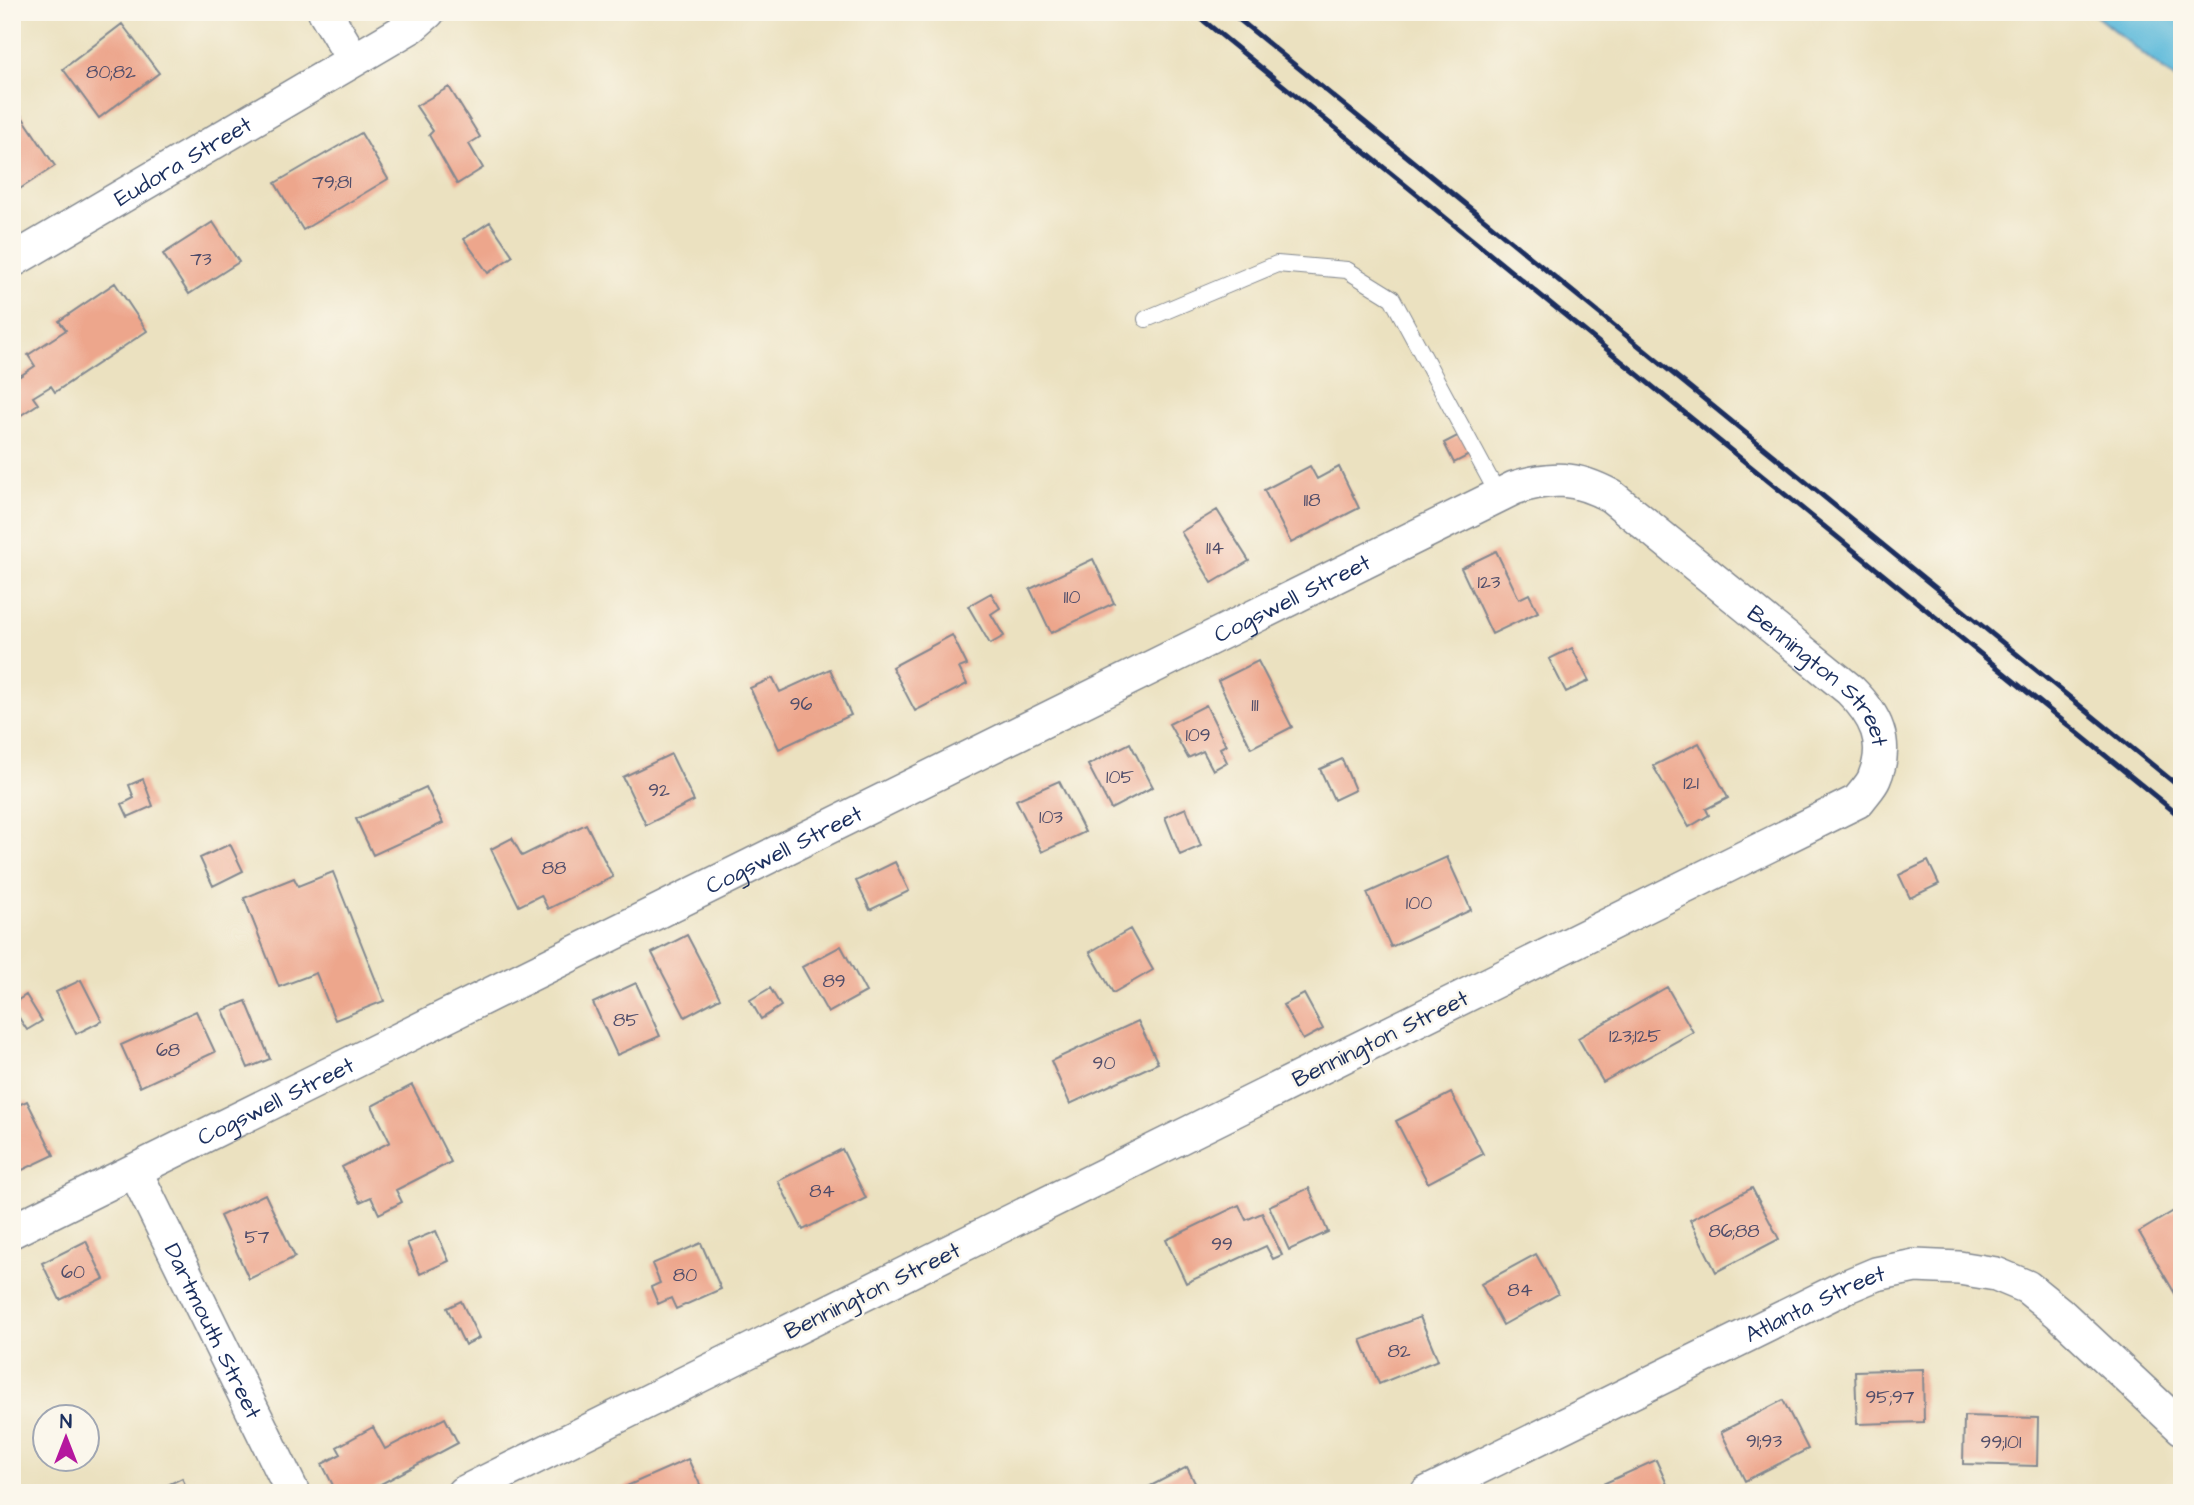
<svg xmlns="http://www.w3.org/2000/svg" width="2194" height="1505" font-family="'Architects Daughter',sans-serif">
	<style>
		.water { fill: #5cb9da; stroke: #3c749c; stroke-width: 2 }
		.building { fill: #eda68c }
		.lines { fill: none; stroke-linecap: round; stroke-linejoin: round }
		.lane-casing { stroke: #83888f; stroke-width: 18 }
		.street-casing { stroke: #83888f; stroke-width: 36 }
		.lane { stroke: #fff; stroke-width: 16 }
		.street { stroke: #fff; stroke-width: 33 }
		.rail { stroke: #1b2f5e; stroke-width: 5 }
		.labels { text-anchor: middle; stroke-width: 5; stroke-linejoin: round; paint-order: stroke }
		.number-label { font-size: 19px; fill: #504d6a }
		.street-label { font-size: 23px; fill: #1b2f5e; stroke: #fbf7ec }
	</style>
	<rect width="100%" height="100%" fill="#fbf7ec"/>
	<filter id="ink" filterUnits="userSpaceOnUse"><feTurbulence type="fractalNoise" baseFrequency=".0143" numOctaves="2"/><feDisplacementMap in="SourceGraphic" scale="14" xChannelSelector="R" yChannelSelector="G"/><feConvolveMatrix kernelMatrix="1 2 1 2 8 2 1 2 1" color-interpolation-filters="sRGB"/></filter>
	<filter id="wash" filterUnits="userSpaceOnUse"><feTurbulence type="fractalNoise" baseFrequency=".00686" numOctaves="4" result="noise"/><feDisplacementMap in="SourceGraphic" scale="28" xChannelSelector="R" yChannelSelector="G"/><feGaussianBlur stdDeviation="1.57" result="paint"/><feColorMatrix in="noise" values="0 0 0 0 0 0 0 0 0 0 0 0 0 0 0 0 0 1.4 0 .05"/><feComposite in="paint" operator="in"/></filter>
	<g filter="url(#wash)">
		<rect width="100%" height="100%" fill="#ebe1c0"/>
		<path class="water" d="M2091,12H2182V85Z"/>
		<g id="blocks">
			<path class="building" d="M122,24L159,73L99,118L63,69Z
				M449,87L480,137L469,144L483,168L457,184L429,135L433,131L416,106Z
				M15,106L55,166L12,194V108Z
				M361,133L388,179L303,230L275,183Z
				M213,222L239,262L189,294L163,254Z
				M490,222L513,256L488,273L464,239Z
				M115,283L147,331L55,392L51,386L33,397L38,404L12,421V363L20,376L35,366L28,355L66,330L59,321Z
				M1463,433L1473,453L1454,463L1444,443Z
				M1310,466L1317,479L1339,467L1359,508L1291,543L1264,490Z
				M1217,510L1249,561L1212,583L1181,532Z
				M1496,551L1519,599L1529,594L1538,612L1492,634L1461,568Z
				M1093,559L1114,603L1051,633L1030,589Z
				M991,593L1000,608L991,614L1004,636L990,644L968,606Z
				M952,635L967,665L959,668L967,684L915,711L892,667Z
				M1572,648L1589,681L1566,692L1549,659Z
				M1258,661L1292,727L1251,748L1218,681Z
				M830,669L851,715L779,749L750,688L773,678L780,692Z
				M1206,705L1226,745L1220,748L1227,762L1213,770L1203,751L1188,758L1169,724Z
				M1130,743L1153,787L1111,809L1088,765Z
				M1699,743L1728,798L1706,809L1709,815L1689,827L1653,766Z
				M671,754L694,801L646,825L623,777Z
				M1342,759L1355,790L1334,800L1320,769Z
				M143,779L153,806L128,817L122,804L134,798L129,785Z
				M1059,781L1085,832L1042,852L1016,800Z
				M426,787L443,823L373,855L356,819Z
				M1186,808L1201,846L1180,855L1165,817Z
				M586,824L613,877L548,909L541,895L519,906L491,849L512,838L522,856Z
				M230,844L243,871L213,886L200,858Z
				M1447,857L1471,910L1391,947L1367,893Z
				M1928,861L1939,884L1910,898L1899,875Z
				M895,862L909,891L870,910L856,881Z
				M333,872L384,1001L335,1020L316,973L279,987L244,898L294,878L298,886Z
				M1130,929L1153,970L1113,993L1090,952Z
				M687,935L720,998L685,1017L652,953Z
				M841,946L866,992L828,1013L802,967Z
				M81,980L102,1021L76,1034L56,992Z
				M636,983L660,1036L617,1055L593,1003Z
				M1667,987L1693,1032L1603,1082L1578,1038Z
				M770,988L781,1006L761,1019L750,1000Z
				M1304,994L1323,1029L1303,1040L1283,1005Z
				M26,995L42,1021L27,1030L12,1007V1004Z
				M246,1001L270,1059L248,1068L223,1010Z
				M196,1011L215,1052L140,1087L121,1045Z
				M1138,1021L1158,1063L1070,1104L1051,1061Z
				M412,1085L451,1162L396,1190L402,1202L379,1214L371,1197L360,1202L342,1167L390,1142L372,1106Z
				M1451,1093L1483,1154L1428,1183L1396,1121Z
				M27,1101L54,1155L12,1175V1108Z
				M842,1149L866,1198L803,1230L778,1181Z
				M1309,1188L1328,1232L1289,1250L1269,1206Z
				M1752,1188L1779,1239L1716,1272L1690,1220Z
				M265,1194L295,1257L249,1279L220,1216Z
				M1239,1205L1246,1220L1262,1213L1282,1255L1273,1259L1266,1246L1186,1283L1166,1240Z
				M2182,1206V1294L2177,1297L2139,1232Z
				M436,1231L449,1261L420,1274L407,1243Z
				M86,1241L104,1279L60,1300L42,1263Z
				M701,1243L721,1289L676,1309L671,1298L658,1304L651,1287L660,1283L652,1264Z
				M1536,1254L1558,1294L1503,1325L1481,1284Z
				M461,1301L479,1338L465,1345L447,1308Z
				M1420,1317L1438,1360L1379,1384L1361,1340Z
				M1923,1369L1924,1422L1857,1424L1855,1371Z
				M1783,1400L1808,1449L1745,1481L1721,1432Z
				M1964,1416L2038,1418L2037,1466L1963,1464Z
				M445,1418L458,1443L364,1493H337L322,1464L341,1454L337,1447L373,1427L385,1449Z
				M688,1459L704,1493H622L620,1489Z
				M1656,1460L1671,1493H1583Z
				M1187,1467L1200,1493H1137Z
				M182,1478L189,1493H151Z"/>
		</g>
	</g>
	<g filter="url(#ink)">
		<use href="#blocks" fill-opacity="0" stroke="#83888f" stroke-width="2"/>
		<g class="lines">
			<g class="lane-casing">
				<path id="lane" d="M1146,319L1277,264L1347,270L1392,298L1499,496"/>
			</g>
			<g class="street-casing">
				<g id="street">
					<path d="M325,12L353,59"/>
					<path id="s1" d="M12,261L412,26L428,12"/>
					<path id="s2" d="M135,1171L293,1493"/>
					<path id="s3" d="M12,1231L1514,488C1552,476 1576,477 1611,496L1850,690C1875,715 1890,742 1874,779C1871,786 1863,794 1858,801L463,1493"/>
					<path id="s4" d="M1427,1493L1845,1287L1876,1274L1915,1266L1959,1268L1996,1274L2027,1287L2059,1313L2182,1428"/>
				</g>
			</g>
			<use href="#lane" class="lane"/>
			<use href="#street" class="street"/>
			<path class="rail" d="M1193,12L2182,818
				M1230,12L2182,789"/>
		</g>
	</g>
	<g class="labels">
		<g class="number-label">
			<text x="111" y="78">80;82</text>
			<text x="332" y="188">79;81</text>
			<text x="201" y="265">73</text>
			<text x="1312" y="506">118</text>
			<text x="1215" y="554">114</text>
			<text x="1489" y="588">123</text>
			<text x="1072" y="603">110</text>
			<text x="801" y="710">96</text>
			<text x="1255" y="711">111</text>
			<text x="1198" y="741">109</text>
			<text x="1120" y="783">105</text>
			<text x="1691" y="789">121</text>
			<text x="659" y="796">92</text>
			<text x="1051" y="823">103</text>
			<text x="554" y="874">88</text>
			<text x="1419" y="909">100</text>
			<text x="834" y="987">89</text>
			<text x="626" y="1026">85</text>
			<text x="1635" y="1042">123;125</text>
			<text x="168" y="1056">68</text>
			<text x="1104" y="1069">90</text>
			<text x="822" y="1197">84</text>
			<text x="1734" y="1237">86;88</text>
			<text x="257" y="1243">57</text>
			<text x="1222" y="1250">99</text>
			<text x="73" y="1278">60</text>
			<text x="685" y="1281">80</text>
			<text x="1520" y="1296">84</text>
			<text x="1399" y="1357">82</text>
			<text x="1890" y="1403">95;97</text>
			<text x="1764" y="1447">91;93</text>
			<text x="2001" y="1448">99;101</text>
		</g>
		<g class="street-label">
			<text dy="8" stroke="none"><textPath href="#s1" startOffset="198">Eudora Street</textPath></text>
			<text dy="8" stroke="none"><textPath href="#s3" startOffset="1428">Cogswell Street</textPath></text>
			<text dy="8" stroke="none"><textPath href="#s3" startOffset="2053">Bennington Street</textPath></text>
			<text dy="8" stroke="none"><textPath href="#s3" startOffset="861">Cogswell Street</textPath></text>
			<text transform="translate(1380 1038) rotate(-26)" y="8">Bennington Street</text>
			<text dy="8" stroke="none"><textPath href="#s3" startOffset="294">Cogswell Street</textPath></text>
			<text transform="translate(872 1290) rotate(-26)" y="8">Bennington Street</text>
			<text dy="8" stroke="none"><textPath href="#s4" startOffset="432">Atlanta Street</textPath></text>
			<text dy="8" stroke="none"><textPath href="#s2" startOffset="178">Dartmouth Street</textPath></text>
		</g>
	</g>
	<rect width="2194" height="1505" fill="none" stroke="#fbf7ec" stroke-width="42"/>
	<g transform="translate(66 1438)"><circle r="33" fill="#fbf7ec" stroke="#a1a7b3" stroke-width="2"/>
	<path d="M0-5L12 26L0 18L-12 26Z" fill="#b5179e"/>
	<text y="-10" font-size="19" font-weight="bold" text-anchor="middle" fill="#1b2f5e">N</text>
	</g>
</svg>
